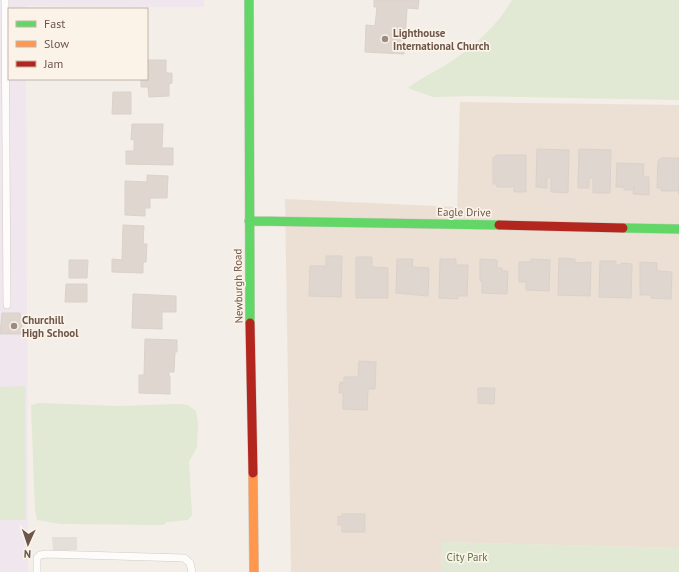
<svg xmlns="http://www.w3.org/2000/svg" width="679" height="572" font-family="'PT Sans',sans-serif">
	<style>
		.residential { fill: #ece0d5 }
		.industrial { fill: #e5ded9 }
		.education { fill: #efe6ee }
		.green { fill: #e1e8d3 }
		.building { fill: #dfd6d0; stroke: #dbd1ca }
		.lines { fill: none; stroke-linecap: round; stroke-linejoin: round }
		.lane-casing { stroke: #d2cbc6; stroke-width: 8 }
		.fast-casing { stroke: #d2cac4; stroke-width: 10 }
		.slow-casing { stroke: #d2cac4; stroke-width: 10 }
		.jam-casing { stroke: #d2cac4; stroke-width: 10 }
		.lane { stroke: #fdfcfb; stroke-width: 7 }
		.fast { stroke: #63d668; stroke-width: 9 }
		.slow { stroke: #ff974d; stroke-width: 9 }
		.jam { stroke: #b3261e; stroke-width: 9 }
		.poi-dot { fill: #9b8b82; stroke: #fcf3e8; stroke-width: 1.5 }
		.labels { text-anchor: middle; stroke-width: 3.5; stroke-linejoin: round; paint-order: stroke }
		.poi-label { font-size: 11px; font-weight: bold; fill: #6c564c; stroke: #fcf3e8; text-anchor: start }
		.street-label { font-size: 11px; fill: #6c564c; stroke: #fcf3e8 }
		.park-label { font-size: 11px; fill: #597749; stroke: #fcf3e8 }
	</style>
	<rect width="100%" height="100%" fill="#f3eee7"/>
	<path class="residential" d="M460,102L679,105V548L442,542L441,572H291L285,199L457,207Z"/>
	<path class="industrial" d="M52,537H77V550L53,551Z"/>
	<path class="education" d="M0,0H204V7L26,6V9H9V79H26L28,572H0Z"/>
	<path class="green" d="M512,0H679V100L471,96L433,97L408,88C422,77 437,71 452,61C475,45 498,25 512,0Z
		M25,386L26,520H0V387Z
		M39,403L119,406L179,404L188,405L196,411L198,423L197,447L189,462L192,515L188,520L167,522L163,525L61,524L37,520L35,510L31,405Z
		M442,542L679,548V572H441Z"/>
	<path class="building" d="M374,0H419L418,9L407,8L404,54L365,52L366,25L375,26L377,7H374Z
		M148,60H166V73H172V83L169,84V96L149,97L148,87H141V79H147Z
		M113,92H131V114H112Z
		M132,124H163L162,148H173V165L126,164V151H134V139L131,140Z
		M537,149L569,150L568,193L551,192V178L547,177V188L536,187Z
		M579,149L611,150L610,193H593V178H589V188H578Z
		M497,155H526V192H514V185L512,187H497V184H493V158Z
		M661,158H679V195L678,188L677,191H661V188H657L658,161Z
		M617,163L644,164L643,177H649V195L633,194L634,187L633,190H624V187H616Z
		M147,175L168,176L167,198H150V208H145V216L125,215V181L147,182Z
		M123,225L144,226L143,244H147L146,262H143V273L112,272V259L122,260Z
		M326,256H342L341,297L309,296L310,266H325V269H326Z
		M356,257H372V267L388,268V298H356Z
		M559,258L575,259V263L591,262L590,296L558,295Z
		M397,259H413L412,267L429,268L428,296L396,293Z
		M440,259H456V265H468L467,296H458V299L439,298Z
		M480,259L497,260V268H502V271H508L507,294L482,293V281H480Z
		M531,259L550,260L549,291L526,290V282H519V262H531Z
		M69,260H88L87,278H69Z
		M600,261H616V265H621V263L632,264L631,298L599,297Z
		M640,262L657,263V271L672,272L671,299L651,298V295H640Z
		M66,284H87V302H65Z
		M133,294L176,296V312H162V329L132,328Z
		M2,313H20L23,334H0Z
		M145,339L177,340V352H175L174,372H169V376H170V394L139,393V375H144Z
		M359,361L376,362L375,389H368L367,410L343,409V393H339L340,382L344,383V377H358Z
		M478,388H495L494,404L478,403Z
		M342,514H365V532H342V525H338V516L342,517Z"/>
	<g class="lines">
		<g class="lane-casing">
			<path id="lane" d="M5,0L7,305
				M37,572V558L40,555L47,554L184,558L190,563L192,572"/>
		</g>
		<g class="fast-casing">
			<path id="fast" d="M249,0L250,323
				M249,221L499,225
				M623,228L679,229"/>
		</g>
		<g class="slow-casing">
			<path id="slow" d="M253,473L254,572"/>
		</g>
		<g class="jam-casing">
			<path id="jam" d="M499,225L623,228
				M250,323L253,473"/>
		</g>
		<use href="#lane" class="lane"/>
		<use href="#fast" class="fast"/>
		<use href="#slow" class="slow"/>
		<use href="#jam" class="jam"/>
	</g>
	<g class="poi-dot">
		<circle cx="385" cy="39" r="4"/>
		<circle cx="14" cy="326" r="4"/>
	</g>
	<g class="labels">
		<g class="poi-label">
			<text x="393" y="37">Lighthouse<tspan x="393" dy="13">International Church</tspan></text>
			<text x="22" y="324">Churchill<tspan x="22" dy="13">High School</tspan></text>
		</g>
		<g class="street-label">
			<text transform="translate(464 212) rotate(1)" y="4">Eagle Drive</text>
			<text transform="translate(238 286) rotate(-91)" y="4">Newburgh Road</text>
		</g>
		<g class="park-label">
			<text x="467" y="561">City Park</text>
		</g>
	</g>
	<rect x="8" y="8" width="140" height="72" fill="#fcf3e8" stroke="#c2b4aa"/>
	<rect x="16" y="21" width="20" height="6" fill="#63d668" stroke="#c2b4aa"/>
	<text x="44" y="28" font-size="12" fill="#6c564c">Fast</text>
	<rect x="16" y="41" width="20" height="6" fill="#ff974d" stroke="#c2b4aa"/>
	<text x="44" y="48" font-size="12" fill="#6c564c">Slow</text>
	<rect x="16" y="61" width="20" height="6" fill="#b3261e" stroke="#c2b4aa"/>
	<text x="44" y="68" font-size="12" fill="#6c564c">Jam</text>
	<g transform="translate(28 544) rotate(183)" stroke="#fcf3e8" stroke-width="3" paint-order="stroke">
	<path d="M0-3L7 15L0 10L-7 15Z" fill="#6c564c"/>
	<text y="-6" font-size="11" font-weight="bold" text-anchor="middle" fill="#6c564c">N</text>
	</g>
</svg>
